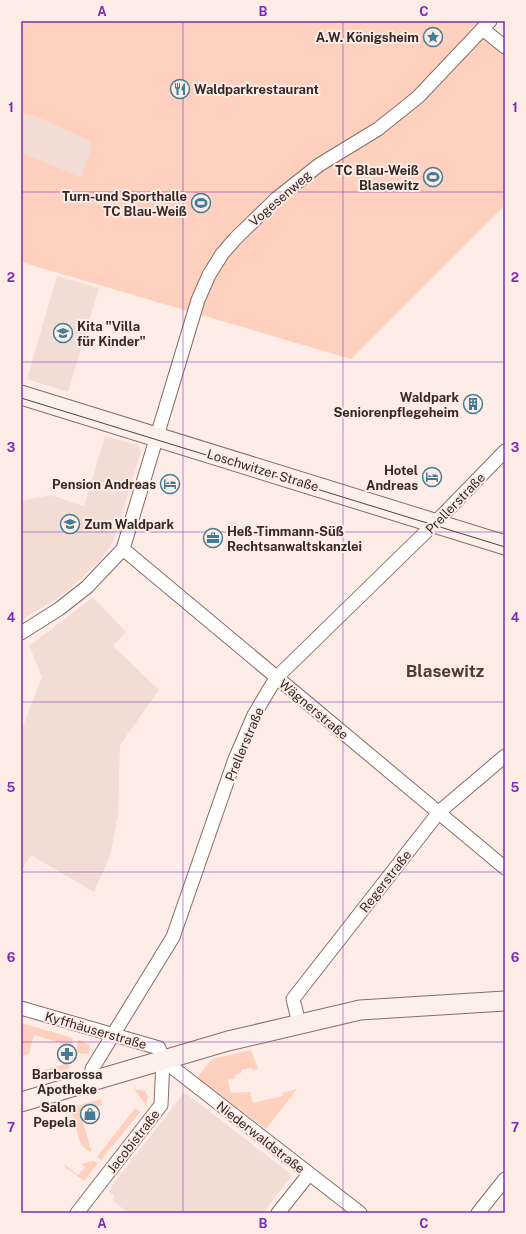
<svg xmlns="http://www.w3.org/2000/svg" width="526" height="1234" font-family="'Public Sans',sans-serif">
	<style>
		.built { fill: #f2ddd5 }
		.green { fill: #fed0bd }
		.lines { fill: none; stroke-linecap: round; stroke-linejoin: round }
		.street-casing { stroke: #866e65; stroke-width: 15 }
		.secondary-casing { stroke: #866e65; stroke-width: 21 }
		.street { stroke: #fff; stroke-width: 13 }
		.secondary { stroke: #fdf0ea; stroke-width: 19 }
		.tram { stroke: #4e433e; stroke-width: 1 }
		.grid { fill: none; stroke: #7b2cbf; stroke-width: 1; stroke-opacity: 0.55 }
		.labels { text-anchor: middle; stroke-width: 4; stroke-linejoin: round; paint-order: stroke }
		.poi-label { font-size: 13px; font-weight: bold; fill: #342925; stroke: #feede7; text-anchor: end }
		.street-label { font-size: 13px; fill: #342925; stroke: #feede7 }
		.district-label { font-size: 17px; font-weight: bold; fill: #503b32; stroke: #feede7 }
		.neatline { fill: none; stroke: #7b2cbf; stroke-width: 1.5 }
		.grid-label { font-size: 13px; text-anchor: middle; font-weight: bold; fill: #7b2cbf }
	</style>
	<rect width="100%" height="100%" fill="#feede7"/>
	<path class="built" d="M21,113L32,117L33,115L89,141L92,145L81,177L21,152Z
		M57,276L99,288L68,392L27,379Z
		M105,436L139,445L141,452L113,542L101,560L80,580L58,598L21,620V501L50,495L84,506Z
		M93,597L126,632L113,646L159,690L120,745L118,816L110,856L94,892L31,855L21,871V731L42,677L29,646Z
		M183,1094H187L292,1175L263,1213H128L112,1200L115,1196L108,1191Z"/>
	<path class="green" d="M21,21H480L473,28L505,55V205L351,359L21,262V152L81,177L92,145L89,141L33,115L32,117L21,113Z
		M21,1023L73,1038L71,1046L34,1035L29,1054L21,1056Z
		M78,1039L90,1045L89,1054L76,1053Z
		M251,1050L258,1069L252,1070V1068L241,1070V1073L235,1075L236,1078L228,1080L231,1093L250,1092L253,1103L283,1096L282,1093L297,1089L266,1129L197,1077L212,1059Z
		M68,1063L70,1068L36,1078L34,1073Z
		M134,1089L145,1091L148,1096L146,1105Z
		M101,1099L102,1105L80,1111L90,1147L92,1149L90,1152L81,1145L70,1108Z
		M135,1108L140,1112L101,1160L97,1157Z
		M93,1161L98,1163L84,1181L64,1166L65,1165L78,1175L85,1167L81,1164Z"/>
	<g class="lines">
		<g class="street-casing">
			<path id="street" d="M484,30L505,47
				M123,549L505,868
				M21,633L59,609L87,587L123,549L198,300L209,275L222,254L235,239L276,199L319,165L378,129L418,97L490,21
				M21,1008L159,1048L163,1060L161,1105L77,1213
				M299,1023L293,999L439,812L505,756
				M163,1060L360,1213
				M96,1080L92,1069L173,937L235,759L254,715L276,678L433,525L505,451
				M278,1213L309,1174
				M478,1213L505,1179"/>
		</g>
		<g class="secondary-casing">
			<path id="secondary" d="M21,395L505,545
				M21,1102L228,1041L360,1010L505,1001"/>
		</g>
		<use href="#street" class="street"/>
		<use href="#secondary" class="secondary"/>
		<path class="tram" d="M21,398L505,547"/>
	</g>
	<path class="grid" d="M183,21V1213M343,21V1213M21,192H505M21,362H505M21,532H505M21,702H505M21,872H505M21,1042H505"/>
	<defs>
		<g id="sight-ring" transform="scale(1)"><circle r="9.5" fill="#feede7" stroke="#417d94" stroke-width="1.5"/><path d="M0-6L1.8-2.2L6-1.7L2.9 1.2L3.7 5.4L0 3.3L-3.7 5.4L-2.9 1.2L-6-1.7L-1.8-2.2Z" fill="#417d94"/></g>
		<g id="restaurant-ring" transform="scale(1)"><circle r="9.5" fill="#feede7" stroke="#417d94" stroke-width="1.5"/><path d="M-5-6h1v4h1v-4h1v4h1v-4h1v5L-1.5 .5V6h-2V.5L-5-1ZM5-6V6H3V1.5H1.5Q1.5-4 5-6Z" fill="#417d94"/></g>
		<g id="stadium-ring" transform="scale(1)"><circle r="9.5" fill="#feede7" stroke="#417d94" stroke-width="1.5"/><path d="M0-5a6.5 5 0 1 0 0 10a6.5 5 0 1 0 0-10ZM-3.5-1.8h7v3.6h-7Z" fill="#417d94"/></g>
		<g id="school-ring" transform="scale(1)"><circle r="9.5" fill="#feede7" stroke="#417d94" stroke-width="1.5"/><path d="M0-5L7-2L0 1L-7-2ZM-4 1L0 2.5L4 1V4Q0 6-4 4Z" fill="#417d94"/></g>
		<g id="building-ring" transform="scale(1)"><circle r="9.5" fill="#feede7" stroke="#417d94" stroke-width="1.5"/><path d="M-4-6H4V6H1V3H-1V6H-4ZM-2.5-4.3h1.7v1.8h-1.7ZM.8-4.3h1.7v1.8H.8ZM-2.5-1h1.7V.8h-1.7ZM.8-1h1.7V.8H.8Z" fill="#417d94"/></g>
		<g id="hotel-ring" transform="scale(1)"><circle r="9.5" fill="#feede7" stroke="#417d94" stroke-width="1.5"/><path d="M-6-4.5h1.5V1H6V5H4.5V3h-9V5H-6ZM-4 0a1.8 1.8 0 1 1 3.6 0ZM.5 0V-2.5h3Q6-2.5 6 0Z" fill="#417d94"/></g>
		<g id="office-ring" transform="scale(1)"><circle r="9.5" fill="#feede7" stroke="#417d94" stroke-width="1.5"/><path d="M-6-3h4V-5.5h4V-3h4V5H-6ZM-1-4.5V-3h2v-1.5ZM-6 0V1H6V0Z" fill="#417d94"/></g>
		<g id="pharmacy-ring" transform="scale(1)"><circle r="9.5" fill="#feede7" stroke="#417d94" stroke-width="1.5"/><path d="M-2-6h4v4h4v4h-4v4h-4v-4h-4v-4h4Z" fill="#417d94"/></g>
		<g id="shop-ring" transform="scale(1)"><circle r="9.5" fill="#feede7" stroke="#417d94" stroke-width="1.5"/><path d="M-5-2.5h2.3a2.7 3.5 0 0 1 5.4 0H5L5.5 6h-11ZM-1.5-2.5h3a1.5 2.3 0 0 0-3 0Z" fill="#417d94"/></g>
	</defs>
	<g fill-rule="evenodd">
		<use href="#sight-ring" x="433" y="37"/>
		<use href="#restaurant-ring" x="180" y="89"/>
		<use href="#stadium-ring" x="433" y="177"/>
		<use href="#stadium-ring" x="201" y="203"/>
		<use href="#school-ring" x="63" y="333"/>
		<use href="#building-ring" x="473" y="404"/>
		<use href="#hotel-ring" x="432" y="477"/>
		<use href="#hotel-ring" x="170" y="484"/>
		<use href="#school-ring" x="70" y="524"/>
		<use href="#office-ring" x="213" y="538"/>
		<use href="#pharmacy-ring" x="67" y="1054"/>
		<use href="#shop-ring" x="90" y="1114"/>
	</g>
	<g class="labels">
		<g class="poi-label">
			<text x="419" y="42">A.W. Königsheim</text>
			<text x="194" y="94" text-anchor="start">Waldparkrestaurant</text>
			<text x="419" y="175">TC Blau-Weiß<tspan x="419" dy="15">Blasewitz</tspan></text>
			<text x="187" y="201">Turn-und Sporthalle<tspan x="187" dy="15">TC Blau-Weiß</tspan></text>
			<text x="77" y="331" text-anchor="start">Kita "Villa<tspan x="77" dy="15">für Kinder"</tspan></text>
			<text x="459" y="402">Waldpark<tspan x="459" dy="15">Seniorenpflegeheim</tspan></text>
			<text x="418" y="475">Hotel<tspan x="418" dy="15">Andreas</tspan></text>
			<text x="156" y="489">Pension Andreas</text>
			<text x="84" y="529" text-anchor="start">Zum Waldpark</text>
			<text x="227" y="536" text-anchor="start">Heß-Timmann-Süß<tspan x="227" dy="15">Rechtsanwaltskanzlei</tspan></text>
			<text x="67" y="1079" text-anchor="middle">Barbarossa<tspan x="67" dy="15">Apotheke</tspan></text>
			<text x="76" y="1112">Salon<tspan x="76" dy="15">Pepela</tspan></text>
		</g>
		<g class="street-label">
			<text transform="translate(280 198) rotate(-41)" y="5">Vogesenweg</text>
			<text transform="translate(263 470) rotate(17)" y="5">Loschwitzer Straße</text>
			<text transform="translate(455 503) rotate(-46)" y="5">Prellerstraße</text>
			<text transform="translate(314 709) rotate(40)" y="5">Wägnerstraße</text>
			<text transform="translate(244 744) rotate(-67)" y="5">Prellerstraße</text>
			<text transform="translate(385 881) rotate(-52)" y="5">Regerstraße</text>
			<text transform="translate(96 1030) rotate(16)" y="5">Kyffhäuserstraße</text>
			<text transform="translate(261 1137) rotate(38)" y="5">Niederwaldstraße</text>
			<text transform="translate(133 1141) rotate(-52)" y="5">Jacobistraße</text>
		</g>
		<g class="district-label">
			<text x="445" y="677">Blasewitz</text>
		</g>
	</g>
	<rect width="526" height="1234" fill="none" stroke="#feede7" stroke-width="44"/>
	<rect x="22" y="22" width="482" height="1190" class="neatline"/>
	<g class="grid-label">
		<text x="102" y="16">A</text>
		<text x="263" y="16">B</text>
		<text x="424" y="16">C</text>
		<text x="11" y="112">1</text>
		<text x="515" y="112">1</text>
		<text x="11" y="282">2</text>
		<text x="515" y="282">2</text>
		<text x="11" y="452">3</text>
		<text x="515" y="452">3</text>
		<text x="11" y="622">4</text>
		<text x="515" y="622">4</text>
		<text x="11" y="792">5</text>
		<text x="515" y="792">5</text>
		<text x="11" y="962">6</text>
		<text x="515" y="962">6</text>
		<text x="11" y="1132">7</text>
		<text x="515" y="1132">7</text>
		<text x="102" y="1228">A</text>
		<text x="263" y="1228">B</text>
		<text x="424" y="1228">C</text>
	</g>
</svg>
